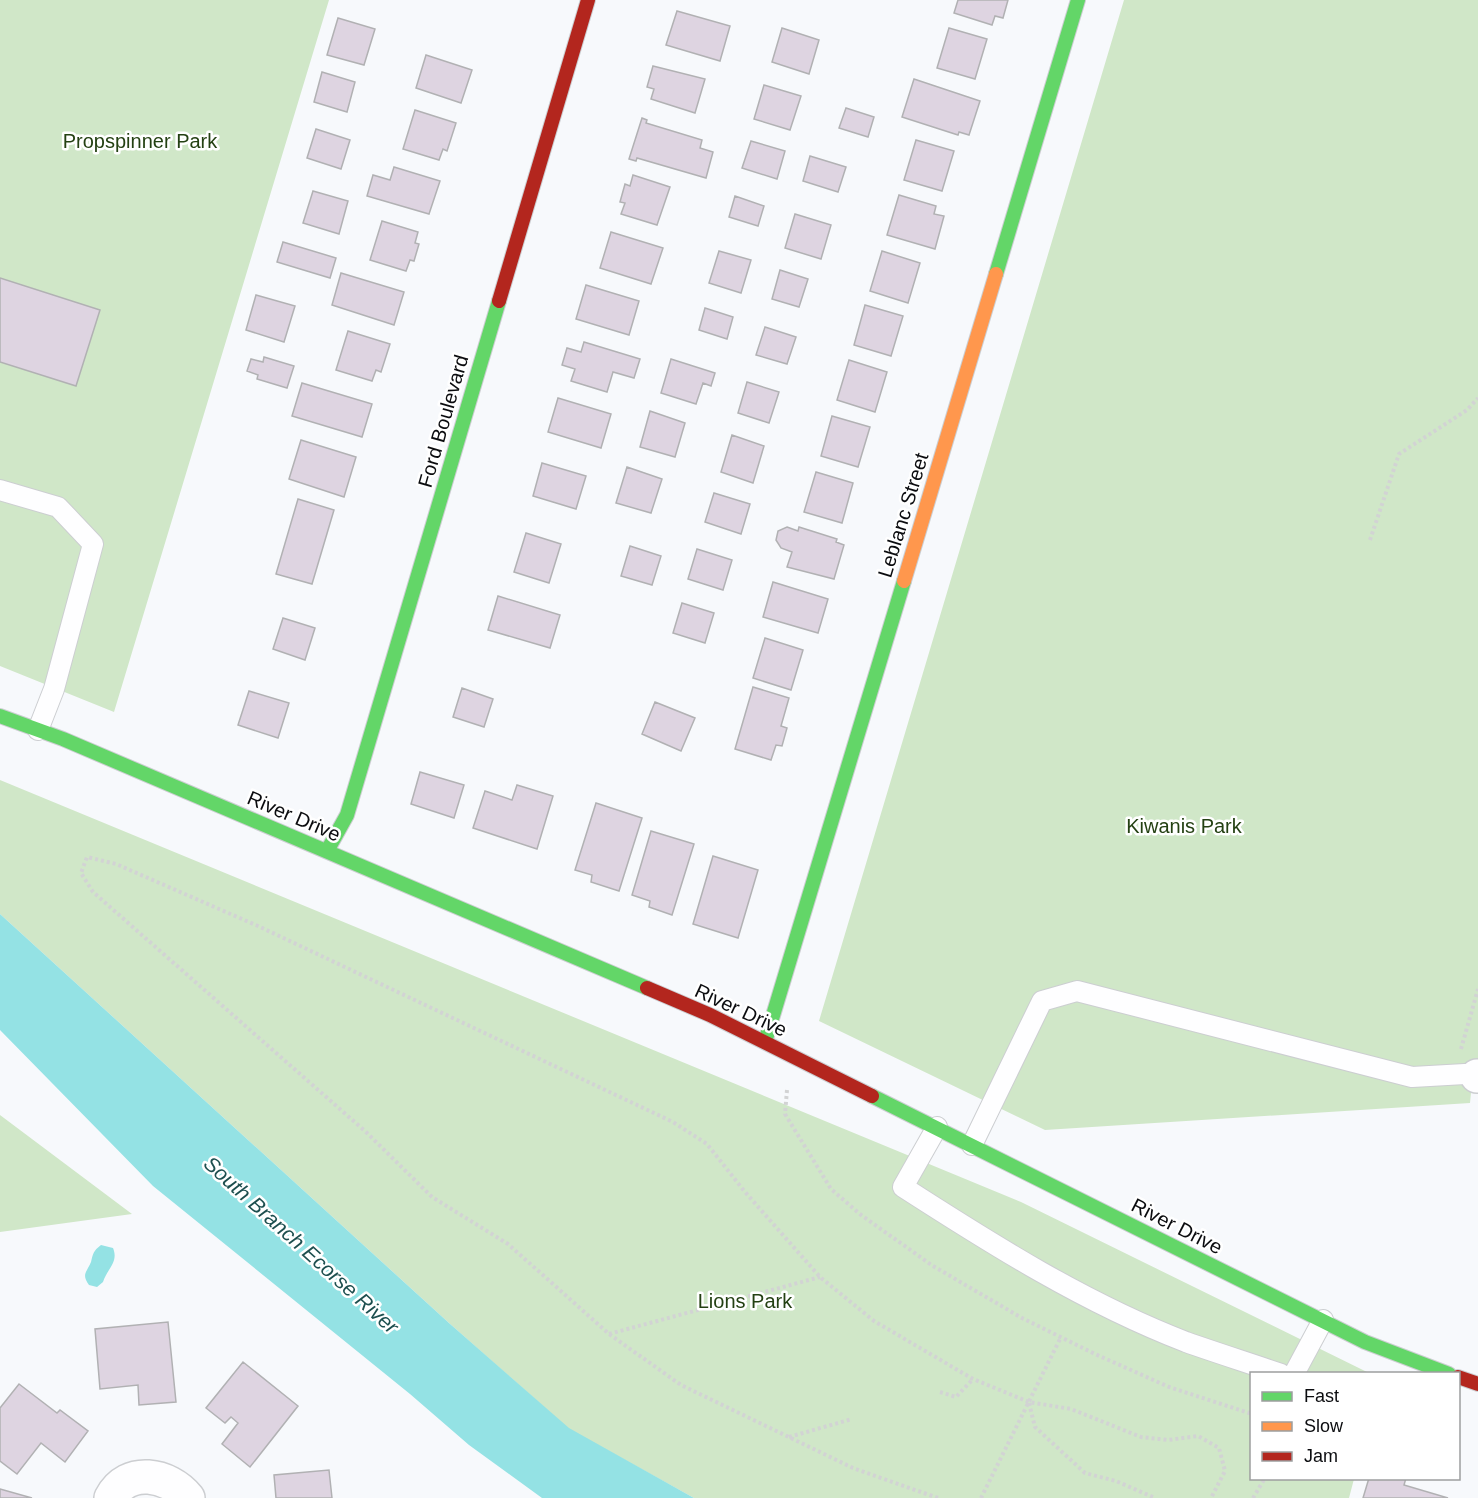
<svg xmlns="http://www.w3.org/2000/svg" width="1478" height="1498" font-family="Helvetica,sans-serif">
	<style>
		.green { fill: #d0e7c8 }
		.water { fill: #94e2e4 }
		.building { fill: #ded4e1; stroke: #b1b1b3; stroke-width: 1.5 }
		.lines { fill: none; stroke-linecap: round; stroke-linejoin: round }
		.lane-casing { stroke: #ccced1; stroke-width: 22 }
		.street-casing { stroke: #ccced1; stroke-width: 36 }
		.fast-casing { stroke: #ccced1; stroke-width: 16 }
		.slow-casing { stroke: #ccced1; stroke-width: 16 }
		.jam-casing { stroke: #ccced1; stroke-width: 16 }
		.path { stroke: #d2d3d4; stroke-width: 4; stroke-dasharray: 3 3; stroke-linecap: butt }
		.lane { stroke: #fefeff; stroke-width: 20 }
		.street { stroke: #fefeff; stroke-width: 33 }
		.fast { stroke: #63d668; stroke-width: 14 }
		.slow { stroke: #ff974d; stroke-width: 14 }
		.jam { stroke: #b3261e; stroke-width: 14 }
		.labels { text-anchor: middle; stroke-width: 5; stroke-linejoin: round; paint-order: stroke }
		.park-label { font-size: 20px; fill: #244113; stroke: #fff }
		.street-label { font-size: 20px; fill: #0b0c0f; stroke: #fff }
		.water-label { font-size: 21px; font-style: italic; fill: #1d4f4f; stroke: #fff }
	</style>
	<rect width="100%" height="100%" fill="#f7f9fc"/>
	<path class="green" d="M0,0H329L114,712L0,666Z
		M1124,0H1478V1062L1473,1072L1470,1103L1045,1130L819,1021Z
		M0,780L1021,1202L1369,1373L1252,1374V1478L1354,1479L1349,1498H694L569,1429L449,1323L0,914Z
		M0,1115L132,1214L0,1232Z"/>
	<path class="water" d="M0,914L449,1323L569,1428L694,1498H542L469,1445L410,1394L153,1186L0,1030Z
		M101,1245L113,1248C119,1262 107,1269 103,1282L97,1287L89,1285C81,1274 87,1272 91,1262C93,1254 93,1251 101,1245Z"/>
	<path class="building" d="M958,0H1008L1003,18L995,16L992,25L954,13Z
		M677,11L730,26L720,61L666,45Z
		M338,18L375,29L364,65L327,55Z
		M782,28L819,40L809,74L772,62Z
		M949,28L987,39L975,79L937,68Z
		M426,55L472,70L461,103L416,88Z
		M653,66L705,79L695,113L651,99L654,89L647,87Z
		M322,72L355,82L347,112L314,102Z
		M914,79L980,101L969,135L959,132L958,135L902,117Z
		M764,85L801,96L790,130L754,119Z
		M846,108L874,117L868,137L839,128Z
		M415,110L456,123L447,151L443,149L439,160L403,149Z
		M642,118L647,120L646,123L702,140L700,148L713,152L706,178L637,158L636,161L629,159Z
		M316,129L350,140L341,169L307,158Z
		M916,140L954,151L942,191L904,180Z
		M751,141L785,151L777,179L742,168Z
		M810,156L846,167L838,192L803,181Z
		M394,167L440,181L429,214L367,196L373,175L390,180Z
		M633,175L670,187L657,225L621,214L625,203L620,202L625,184L630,186Z
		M313,191L348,201L339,234L303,223Z
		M899,195L936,206L934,214L944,216L935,249L887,235Z
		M735,196L764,206L758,226L729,217Z
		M795,214L831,225L821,259L785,248Z
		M382,221L418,232L415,243L419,244L414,261L410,260L406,271L370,260Z
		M611,232L663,248L651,284L600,268Z
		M283,242L336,258L330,278L277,262Z
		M719,251L751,260L741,293L709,283Z
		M882,251L920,263L908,303L870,291Z
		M780,270L808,279L799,307L772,299Z
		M341,273L404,292L394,325L332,305Z
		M0,278L100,310L76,386L0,362Z
		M586,285L639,301L629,335L576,319Z
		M256,295L295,306L284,342L246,330Z
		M865,305L903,316L891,356L854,345Z
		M705,308L733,317L727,339L699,330Z
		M765,327L796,337L787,364L756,355Z
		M348,331L390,344L381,372L376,370L372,381L336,370Z
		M584,342L640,359L634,378L613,372L607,392L571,381L575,369L562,365L567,348L581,352Z
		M264,357L294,366L287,388L257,379L258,375L247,371L251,359L263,362Z
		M671,359L715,373L711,386L703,383L696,404L661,393Z
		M849,360L887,372L875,412L837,400Z
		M747,382L779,392L769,423L738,413Z
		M302,383L372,404L362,437L292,416Z
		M558,398L611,414L601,448L548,432Z
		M650,411L685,423L675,457L640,447Z
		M832,416L870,427L858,467L821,456Z
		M732,435L764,446L753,483L721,472Z
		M301,440L356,457L344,497L289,479Z
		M542,463L586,476L576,509L533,496Z
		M627,467L662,479L651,513L616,503Z
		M816,472L853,483L842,523L804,512Z
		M714,493L750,504L741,534L705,522Z
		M298,499L334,510L312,584L276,574Z
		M787,527L798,531L799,527L837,539L836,542L844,545L834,579L787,567L792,552L781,548L776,540L778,531Z
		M526,533L561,544L549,583L514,572Z
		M630,546L661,556L652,585L621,576Z
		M697,549L732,560L723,590L688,579Z
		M773,582L828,599L818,633L763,617Z
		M498,596L560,615L550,648L488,630Z
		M682,603L714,613L705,643L673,633Z
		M283,618L315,628L305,660L273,649Z
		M765,638L803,650L791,690L753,678Z
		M753,687L789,698L781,726L787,728L782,746L776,745L771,760L735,749Z
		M462,688L493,699L484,727L453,717Z
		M249,691L289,703L278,738L238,725Z
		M655,702L695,718L681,751L642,734Z
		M420,772L464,785L454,818L411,804Z
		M517,785L553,796L537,849L473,828L485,791L512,800Z
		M596,803L642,818L619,891L591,882L592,875L575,870Z
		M651,831L694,844L672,915L649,907L650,901L632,895Z
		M713,856L758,870L738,938L693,924Z
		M168,1322L176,1402L139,1405L138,1385L100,1389L95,1329Z
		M243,1362L298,1406L250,1467L222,1444L238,1423L231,1417L225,1423L206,1408Z
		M19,1384L57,1413L60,1410L88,1431L65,1462L41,1443L17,1474L0,1461V1408Z
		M329,1470L332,1498H276L274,1475Z
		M1369,1478H1406L1404,1485L1448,1498H1363Z
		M0,1489L32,1498H0Z"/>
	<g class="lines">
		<g class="lane-casing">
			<path id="lane" d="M0,490L58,507L93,544L54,689L38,730
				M937,1127L903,1187C993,1245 1085,1303 1186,1342C1217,1353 1249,1363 1281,1374
				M972,1145L1042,1001L1077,991L1412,1077L1465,1074
				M1294,1374L1323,1320"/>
		</g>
		<g class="street-casing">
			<path id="street" d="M1477,1076H1478
				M111,1498C127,1466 169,1474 188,1498"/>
		</g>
		<g class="fast-casing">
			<path id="fast" d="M996,274L1078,0
				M0,716L63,739L647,988
				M327,851L347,815L499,301
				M765,1042L904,581
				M872,1096L1365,1342L1449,1374"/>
		</g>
		<g class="slow-casing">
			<path id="slow" d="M904,581L996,274"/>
		</g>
		<g class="jam-casing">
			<path id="jam" d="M499,301L588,0
				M647,988L710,1015L872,1096
				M1458,1377L1478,1384"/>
		</g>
		<path class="path" d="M1370,540L1399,454L1467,410L1478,398
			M1461,1049L1478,989
			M787,1090L785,1114L831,1189L861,1215L933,1266L1022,1318L1095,1354L1169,1387L1252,1414
			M609,1334L820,1277
			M940,1392L956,1397L973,1379
			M1029,1403L1035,1427L1085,1473L1116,1481L1155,1498
			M789,1437L852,1419
			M938,1498L853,1468L681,1385L609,1334L508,1244L432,1197L366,1132L93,892L81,873L87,857L116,864L258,926L673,1122L707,1144L745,1192L820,1277L874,1321L973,1379L1029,1402L1071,1409L1141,1437L1168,1440L1198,1436L1219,1448L1225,1471L1211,1498
			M981,1498L1061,1337
			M1253,1498L1265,1478"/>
		<use href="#lane" class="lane"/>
		<use href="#street" class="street"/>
		<use href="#fast" class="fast"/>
		<use href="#slow" class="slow"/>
		<use href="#jam" class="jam"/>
	</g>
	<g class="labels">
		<g class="park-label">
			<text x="140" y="148">Propspinner Park</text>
			<text x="1184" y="833">Kiwanis Park</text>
			<text x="745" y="1308">Lions Park</text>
		</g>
		<g class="street-label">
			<text transform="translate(443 421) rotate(-74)" y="7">Ford Boulevard</text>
			<text transform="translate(903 515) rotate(-73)" y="7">Leblanc Street</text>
			<text transform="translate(294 816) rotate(23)" y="7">River Drive</text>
			<text transform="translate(741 1010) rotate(25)" y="7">River Drive</text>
			<text transform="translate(1177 1226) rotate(27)" y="7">River Drive</text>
		</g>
		<g class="water-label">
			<text transform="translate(301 1245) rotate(42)" y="7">South Branch Ecorse River</text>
		</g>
	</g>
	<rect x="1250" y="1372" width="210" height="108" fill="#ffffff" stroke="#9d9e9f" stroke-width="1.5"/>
	<rect x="1262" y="1392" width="30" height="9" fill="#63d668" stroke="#9d9e9f" stroke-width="1.5"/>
	<text x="1304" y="1402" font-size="18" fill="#0b0c0f">Fast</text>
	<rect x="1262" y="1422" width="30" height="9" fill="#ff974d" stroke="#9d9e9f" stroke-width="1.5"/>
	<text x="1304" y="1432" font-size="18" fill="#0b0c0f">Slow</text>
	<rect x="1262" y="1452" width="30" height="9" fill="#b3261e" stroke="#9d9e9f" stroke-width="1.5"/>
	<text x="1304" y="1462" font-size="18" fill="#0b0c0f">Jam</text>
</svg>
